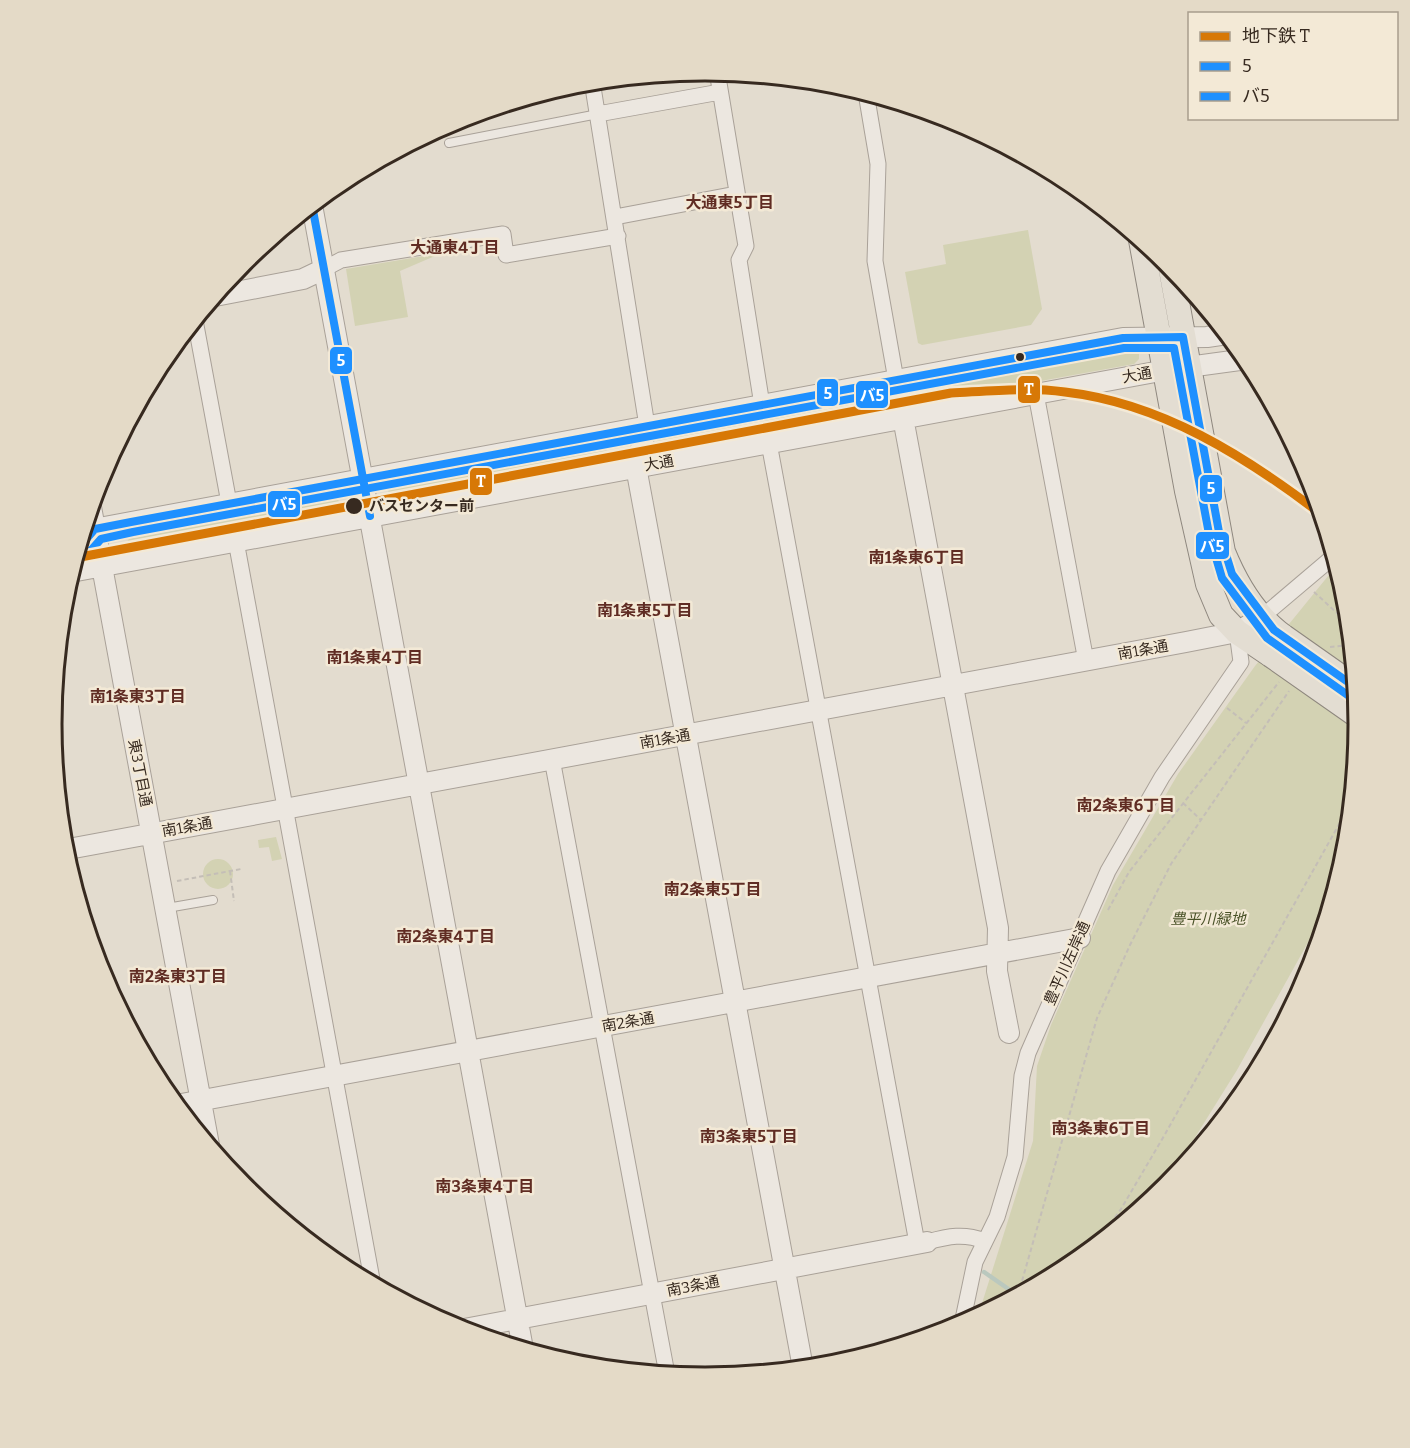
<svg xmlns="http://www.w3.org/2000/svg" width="1410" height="1448" font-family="Bitter,'Noto Sans JP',serif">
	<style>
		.green { fill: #d3d2b3 }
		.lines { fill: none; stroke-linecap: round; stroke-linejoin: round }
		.stream { stroke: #bac8be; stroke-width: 4.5 }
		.service-casing { stroke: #a9a198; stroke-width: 10 }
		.minor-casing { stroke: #a9a198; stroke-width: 17 }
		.tertiary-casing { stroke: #a9a198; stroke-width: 22 }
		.primary-casing { stroke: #8e877e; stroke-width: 26 }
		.path { stroke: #c4beb7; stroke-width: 2; stroke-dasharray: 4.5 3; stroke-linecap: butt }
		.service { stroke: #ece7e0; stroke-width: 8 }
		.minor { stroke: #ece7e0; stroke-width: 15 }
		.tertiary { stroke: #ece7e0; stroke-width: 20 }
		.primary { stroke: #e3ddd2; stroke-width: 24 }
		.primary-bridge-casing { stroke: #8e877e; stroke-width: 26; stroke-linecap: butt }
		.primary-bridge { stroke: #e3ddd2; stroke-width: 24 }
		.bus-1-casing { stroke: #f3e9d6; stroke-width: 12 }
		.bus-2-casing { stroke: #f3e9d6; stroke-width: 12 }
		.bus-1 { stroke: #1e90ff; stroke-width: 8 }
		.bus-2 { stroke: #1e90ff; stroke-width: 8 }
		.metro-1-casing { stroke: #f3e9d6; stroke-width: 14 }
		.metro-1 { stroke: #d77806; stroke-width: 9 }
		.bus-dot { fill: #372a20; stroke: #f3e9d6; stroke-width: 2 }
		.labels { text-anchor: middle; stroke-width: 5; stroke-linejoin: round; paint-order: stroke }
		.street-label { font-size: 15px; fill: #372a20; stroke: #f3e9d6 }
		.stop-label { font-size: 15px; font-weight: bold; fill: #372a20; stroke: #f3e9d6; text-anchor: start }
		.park-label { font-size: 15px; font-style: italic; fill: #4a5228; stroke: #f3e9d6 }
		.neighbourhood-label { font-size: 16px; font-weight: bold; fill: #602c23; stroke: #f3e9d6 }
		.rim { fill: none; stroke: #372a20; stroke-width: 3 }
		.line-badge { stroke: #f3e9d6; stroke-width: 2 }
		.badge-label { font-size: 16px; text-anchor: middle; font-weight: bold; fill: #fff }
	</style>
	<rect width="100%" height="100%" fill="#e3dccf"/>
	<path class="green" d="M1028,230L1042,309L1031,325L922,345L918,343L905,272L946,264L943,245Z
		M442,253L400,271L408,317L355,326L346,269Z
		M1131,347L1139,354V359L1134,364L931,401L922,394L929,385Z
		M868,396L875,402V409L870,413L662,451L656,445L657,437L661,434Z
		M601,445L609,453L605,462L398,500L389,495L388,489L394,483Z
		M333,495L342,504L339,510L334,512L233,531L185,534L126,543L129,539L181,529L220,516Z
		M1337,565L1346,597L1359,724L1346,852L1331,901L1237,1070L1161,1192L1068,1268L978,1316L1033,1141L1037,1066L1051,1025L1113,885L1178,774L1255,666Z
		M276,837L282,859L272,861L269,847L259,848L258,840Z
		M203 874a15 15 0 1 1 30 0a15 15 0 1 1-30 0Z"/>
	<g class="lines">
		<path class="stream" d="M984,1272L1017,1295"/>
		<g class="service-casing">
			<path id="service" d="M449,143L598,114
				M78,549L90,535
				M77,554L97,564
				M167,908L213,900"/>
		</g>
		<g class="minor-casing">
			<path id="minor" d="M717,71L746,246L739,260L762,405
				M592,81L647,426
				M866,93L878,164L875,261L896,380
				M598,114L720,92
				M615,217L736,194
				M324,269L341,260L503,234L506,255L618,236
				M195,320L229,503
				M1036,394L1086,661
				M769,443L917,1243
				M236,541L373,1285
				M1262,617L1334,556
				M552,759L667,1374
				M927,1242C949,1236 964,1233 985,1241
				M962,1324L975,1262L997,1217L1015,1157L1022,1076L1028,1053L1108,871L1162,777L1241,662L1237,632"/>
		</g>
		<g class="tertiary-casing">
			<path id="tertiary" d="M312,205L523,1349
				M215,296L303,279L324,269
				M896,380L998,928L997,971L1009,1033
				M647,426L636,467L803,1368
				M91,507L209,1145
				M83,531L1123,338L1207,337L1227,334
				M71,572L1166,370L1247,359
				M63,850L1186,642L1237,632L1262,617
				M176,1105L1080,938
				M459,1330L927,1242"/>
		</g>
		<g class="primary-casing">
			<path id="primary" d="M1141,240L1187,491L1208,584L1221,615L1237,632L1271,655
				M1170,264L1223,552C1236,584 1256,617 1284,637"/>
		</g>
		<path class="path" d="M1314,592L1349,624
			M1330,647L1351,645
			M1227,708L1246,723
			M1183,803L1201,820
			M230,871L234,901
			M177,881L241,869
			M1108,910L1129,872L1279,682
			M1093,1248L1121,1209L1164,1136L1351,803
			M1020,1288L1097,1018L1130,945L1171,864L1289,691"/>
		<use href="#service" class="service"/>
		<use href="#minor" class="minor"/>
		<use href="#tertiary" class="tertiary"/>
		<use href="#primary" class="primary"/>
		<g class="primary-bridge-casing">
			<path id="primary-bridge" d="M1284,637L1355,687
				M1271,655L1358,716"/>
		</g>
		<use href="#primary-bridge" class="primary-bridge"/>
		<g class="bus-1-casing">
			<path id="bus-1" d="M312,205L370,516
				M78,549L95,529L131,522L1123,338L1183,337L1219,532L1232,574L1274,630L1355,687"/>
		</g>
		<g class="bus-2-casing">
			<path id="bus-2" d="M86,556L101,539L133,532L1124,348H1174L1209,534L1222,578L1267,638L1349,696"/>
		</g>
		<use href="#bus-1" class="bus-1"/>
		<use href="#bus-2" class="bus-2"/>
		<g class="metro-1-casing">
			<path id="metro-1" d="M75,558L951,393C989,391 1027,387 1065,392C1161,403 1245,456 1321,514"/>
		</g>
		<use href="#metro-1" class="metro-1"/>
	</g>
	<g class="bus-dot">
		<circle cx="1020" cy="357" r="5"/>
		<circle cx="354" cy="506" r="9"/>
	</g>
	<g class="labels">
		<g class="street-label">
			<text transform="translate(1137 375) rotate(-10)" y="5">大通</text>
			<text transform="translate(659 463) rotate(-10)" y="5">大通</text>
			<text transform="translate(1143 650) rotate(-10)" y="5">南1条通</text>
			<text transform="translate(665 739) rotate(-10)" y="5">南1条通</text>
			<text transform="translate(140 773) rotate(79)" y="5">東3丁目通</text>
			<text transform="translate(187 827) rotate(-10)" y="5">南1条通</text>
			<text transform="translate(1067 963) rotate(-66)" y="5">豊平川左岸通</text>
			<text transform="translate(628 1022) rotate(-10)" y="5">南2条通</text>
			<text transform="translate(693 1286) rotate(-11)" y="5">南3条通</text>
		</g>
		<g class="stop-label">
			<text x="369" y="511">バスセンター前</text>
		</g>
		<g class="park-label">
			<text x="1208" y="924">豊平川緑地</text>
		</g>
		<g class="neighbourhood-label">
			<text x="730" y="208">大通東5丁目</text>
			<text x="455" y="253">大通東4丁目</text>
			<text x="917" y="563">南1条東6丁目</text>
			<text x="645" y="616">南1条東5丁目</text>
			<text x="375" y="663">南1条東4丁目</text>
			<text x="138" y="702">南1条東3丁目</text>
			<text x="1126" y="811">南2条東6丁目</text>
			<text x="713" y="895">南2条東5丁目</text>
			<text x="446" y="942">南2条東4丁目</text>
			<text x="178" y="982">南2条東3丁目</text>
			<text x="1101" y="1134">南3条東6丁目</text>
			<text x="749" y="1142">南3条東5丁目</text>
			<text x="485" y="1192">南3条東4丁目</text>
		</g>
	</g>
	<path d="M0 0H1410V1448H0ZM62 724a643 643 0 1 1 1286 0a643 643 0 1 1-1286 0Z" fill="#e4dac7" fill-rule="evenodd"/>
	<path class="rim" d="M62 724a643 643 0 1 1 1286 0a643 643 0 1 1-1286 0Z"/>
	<g class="line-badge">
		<rect x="329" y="346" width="24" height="29" rx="6" fill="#1e90ff"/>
		<rect x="1017" y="375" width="24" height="29" rx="6" fill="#d77806"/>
		<rect x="816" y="378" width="23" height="29" rx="6" fill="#1e90ff"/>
		<rect x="855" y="380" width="34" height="29" rx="6" fill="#1e90ff"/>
		<rect x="469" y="467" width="24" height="29" rx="6" fill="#d77806"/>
		<rect x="1199" y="474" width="24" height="29" rx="6" fill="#1e90ff"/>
		<rect x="267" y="490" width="34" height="28" rx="6" fill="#1e90ff"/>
		<rect x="1195" y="531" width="35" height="29" rx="6" fill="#1e90ff"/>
	</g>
	<g class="badge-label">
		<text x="341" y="366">5</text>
		<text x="1029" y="395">T</text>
		<text x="828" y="399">5</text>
		<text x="872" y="401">バ5</text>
		<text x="481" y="487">T</text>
		<text x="1211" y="494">5</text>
		<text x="284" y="510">バ5</text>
		<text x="1212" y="552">バ5</text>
	</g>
	<rect x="1188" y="12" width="210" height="108" fill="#f3e9d6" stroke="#a89d8d" stroke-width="1.5"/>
	<rect x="1200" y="32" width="30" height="9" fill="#d77806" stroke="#a89d8d" stroke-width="1.5"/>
	<text x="1242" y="42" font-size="18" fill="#372a20">地下鉄 T</text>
	<rect x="1200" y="62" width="30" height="9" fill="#1e90ff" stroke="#a89d8d" stroke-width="1.5"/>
	<text x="1242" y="72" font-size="18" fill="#372a20">5</text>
	<rect x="1200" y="92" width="30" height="9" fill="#1e90ff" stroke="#a89d8d" stroke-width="1.5"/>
	<text x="1242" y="102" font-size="18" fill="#372a20">バ5</text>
</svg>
